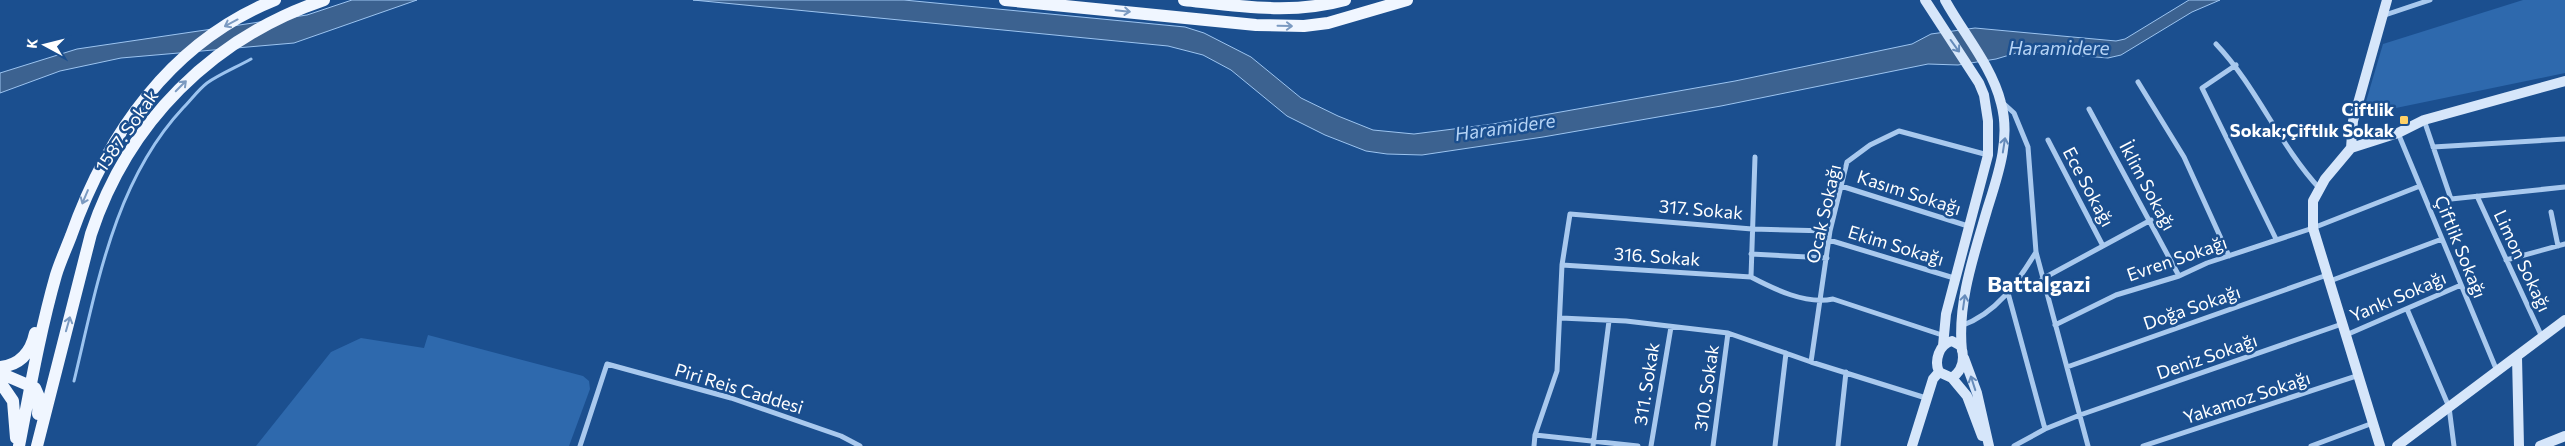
<svg xmlns="http://www.w3.org/2000/svg" width="2565" height="446" font-family="Commissioner,sans-serif">
	<style>
		.green { fill: #2e69ad }
		.water { fill: #3c6290; stroke: #9cc4f0 }
		.lines { fill: none; stroke-linecap: round; stroke-linejoin: round }
		.stream { stroke: #9cc4f0; stroke-width: 3 }
		.street { stroke: #a9c9ee; stroke-width: 5 }
		.secondary { stroke: #d6e6fa; stroke-width: 10 }
		.primary { stroke: #f0f6ff; stroke-width: 12 }
		.oneway { stroke: #7b9ac1 }
		.oneway2 { stroke: #668bba }
		.poi-dot { fill: #ffd166; stroke: #1b4f8f; stroke-width: 2 }
		.labels { text-anchor: middle; stroke-width: 5; stroke-linejoin: round; paint-order: stroke }
		.poi-label { font-size: 18px; font-weight: bold; fill: #fff; stroke: #1b4f8f; text-anchor: end }
		.street-label { font-size: 18px; fill: #fff; stroke: #1b4f8f }
		.water-label { font-size: 19px; font-style: italic; fill: #b5d3f5; stroke: #1b4f8f }
		.district-label { font-size: 22px; font-weight: bold; fill: #fff; stroke: #1b4f8f }
	</style>
	<rect width="100%" height="100%" fill="#1b4f8f"/>
	<path class="green" d="M2523,0H2565V73L2362,115L2383,44Z
		M428,335L583,376L589,381L590,389L569,446H256L331,352L361,338L424,348Z"/>
	<path class="water" d="M352,0H417L294,43L121,58L60,71L0,93V73L77,49L307,15Z
		M693,0H904L1185,27L1204,33L1251,57L1301,98L1338,116L1373,130L1414,134L1493,124L1735,81L1912,44L1931,34L1975,28L2116,41L2125,39L2189,0H2220L2192,12L2121,55L2108,58L2023,51L1996,59L1958,65L1928,64L1721,106L1543,137L1422,155L1387,154L1366,151L1325,135L1287,116L1231,70L1203,55L1168,46Z"/>
	<g class="lines">
		<path class="stream" d="M74,381C97,286 114,182 183,108C191,100 198,90 207,83C220,74 237,67 251,59"/>
		<path class="street" d="M2382,16L2430,0
			M2216,44C2257,87 2279,145 2320,189
			M2236,65L2202,88L2276,239
			M2138,82L2184,157L2229,256
			M2003,103L2014,113L2028,147L2036,252L2088,446
			M2089,109L2179,276
			M2424,120L2451,199L2565,187
			M2398,133L2497,371
			M2048,140L2103,246
			M2433,147L2565,139
			M1755,157L1751,277C1774,289 1806,305 1833,299L1942,335
			M1841,186L1968,226
			M2477,196L2542,337
			M2551,212L2558,246
			M1829,240L1954,278
			M1751,254L1827,258
			M2506,260L2565,244
			M1562,265L1751,277
			M2042,279L2151,220
			M2330,281L2442,239
			M2008,293L2045,429
			M2407,309L2449,407L2454,446
			M1561,318L1626,321L1728,333L1811,362L1926,398
			M2055,325L2116,295L2179,276L2207,263L2313,228L2420,186
			M1961,326C1997,313 2017,283 2036,252
			M2346,335L2461,285
			M1811,362L1830,231L1847,162L1870,145L1899,131L1988,155
			M2067,367L2327,275
			M1535,435L1638,446
			M580,446L607,364L731,398L841,436L860,446
			M1534,446L1535,435L1557,371L1562,265L1570,214L1752,229L1830,231
			M1593,446L1609,321
			M1651,446L1671,327
			M1713,446L1728,333
			M1775,446L1786,353
			M1838,446L1846,372
			M2014,446L2045,429L2080,415L2342,324
			M2143,446L2359,375
			M2311,446L2373,423"/>
		<path class="secondary" d="M1925,0L1979,83L1984,95L1988,121V155L1946,314L1943,346
			M1945,0C1963,33 1992,66 2001,103C2011,139 1998,175 1987,210C1974,255 1957,303 1962,351
			M2351,148L2353,121L2387,0
			M1952,341L1961,346C1965,358 1963,370 1952,378L1939,372C1934,361 1939,344 1952,341Z
			M2517,357L2519,446
			M1964,358L1977,393L1989,446
			M1952,378L1967,396L1982,436
			M1912,446L1933,379L1939,372
			M2380,446L2313,228V201L2325,179L2351,148L2398,133L2424,120L2565,81
			M2397,446L2565,320
			M2540,446L2565,436"/>
		<path class="primary" d="M1005,0L1256,25L1304,26L1328,23L1407,0
			M1184,0C1238,6 1292,15 1345,0
			M0,367C21,365 31,352 35,333
			M0,373L35,388L39,397L38,414
			M0,382L13,401L16,438
			M19,446C30,389 40,331 56,275C60,262 66,249 71,236C107,134 171,42 275,0
			M37,446L91,234C128,122 212,38 324,0"/>
	</g>
	<defs><path id="oneway-shaft" d="M-6 0H5M1.5-3L5.5 0L1.5 3" fill="none" stroke-width="1.6" stroke-linecap="round" stroke-linejoin="round" transform="scale(1.25)"/></defs>
	<g class="oneway">
		<use href="#oneway-shaft" transform="translate(1123 11) rotate(6)"/>
		<use href="#oneway-shaft" transform="translate(231 23) rotate(152)"/>
		<use href="#oneway-shaft" transform="translate(1285 26) rotate(1)"/>
		<use href="#oneway-shaft" transform="translate(181 86) rotate(-45)"/>
		<use href="#oneway-shaft" transform="translate(85 197) rotate(113)"/>
		<use href="#oneway-shaft" transform="translate(68 324) rotate(-74)"/>
	</g>
	<g class="oneway2">
		<use href="#oneway-shaft" transform="translate(1955 46) rotate(54)"/>
		<use href="#oneway-shaft" transform="translate(2004 145) rotate(-81)"/>
		<use href="#oneway-shaft" transform="translate(1964 302) rotate(-82)"/>
		<use href="#oneway-shaft" transform="translate(1973 383) rotate(-108)"/>
	</g>
	<rect class="poi-dot" x="2399" y="115" width="10" height="10" rx="2.5"/>
	<g class="labels">
		<g class="poi-label">
			<text x="2394" y="116">Ciftlik<tspan x="2394" dy="21">Sokak;Çiftlık Sokak</tspan></text>
		</g>
		<g class="street-label">
			<text transform="translate(127 131) rotate(-55)" y="6">1587. Sokak</text>
			<text transform="translate(2147 186) rotate(62)" y="6">İklim Sokağı</text>
			<text transform="translate(2088 187) rotate(62)" y="6">Ece Sokağı</text>
			<text transform="translate(1909 193) rotate(18)" y="6">Kasım Sokağı</text>
			<text transform="translate(1701 210) rotate(5)" y="6">317. Sokak</text>
			<text transform="translate(1824 214) rotate(-77)" y="6">Ocak Sokağı</text>
			<text transform="translate(1896 246) rotate(17)" y="6">Ekim Sokağı</text>
			<text transform="translate(2460 247) rotate(68)" y="6">Çiftlik Sokağı</text>
			<text transform="translate(1657 257) rotate(4)" y="6">316. Sokak</text>
			<text transform="translate(2177 259) rotate(-19)" y="6">Evren Sokağı</text>
			<text transform="translate(2522 261) rotate(65)" y="6">Limon Sokağı</text>
			<text transform="translate(2398 297) rotate(-23)" y="6">Yankı Sokağı</text>
			<text transform="translate(2192 308) rotate(-19)" y="6">Doğa Sokağı</text>
			<text transform="translate(2207 357) rotate(-19)" y="6">Deniz Sokağı</text>
			<text transform="translate(1647 384) rotate(-81)" y="6">311. Sokak</text>
			<text transform="translate(1707 388) rotate(-82)" y="6">310. Sokak</text>
			<text transform="translate(739 389) rotate(17)" y="6">Piri Reis Caddesi</text>
			<text transform="translate(2247 398) rotate(-18)" y="6">Yakamoz Sokağı</text>
		</g>
		<g class="water-label">
			<text x="2059" y="55">Haramidere</text>
			<text transform="translate(1505 127) rotate(-8)" y="7">Haramidere</text>
		</g>
		<g class="district-label">
			<text x="2039" y="292">Battalgazi</text>
		</g>
	</g>
	<g transform="translate(45 45) rotate(277)" stroke="#1b4f8f" stroke-width="4" paint-order="stroke">
	<path d="M0-4L9 19L0 12L-9 19Z" fill="#ffffff"/>
	<text y="-8" font-size="14" font-weight="bold" text-anchor="middle" fill="#ffffff">K</text>
	</g>
</svg>
